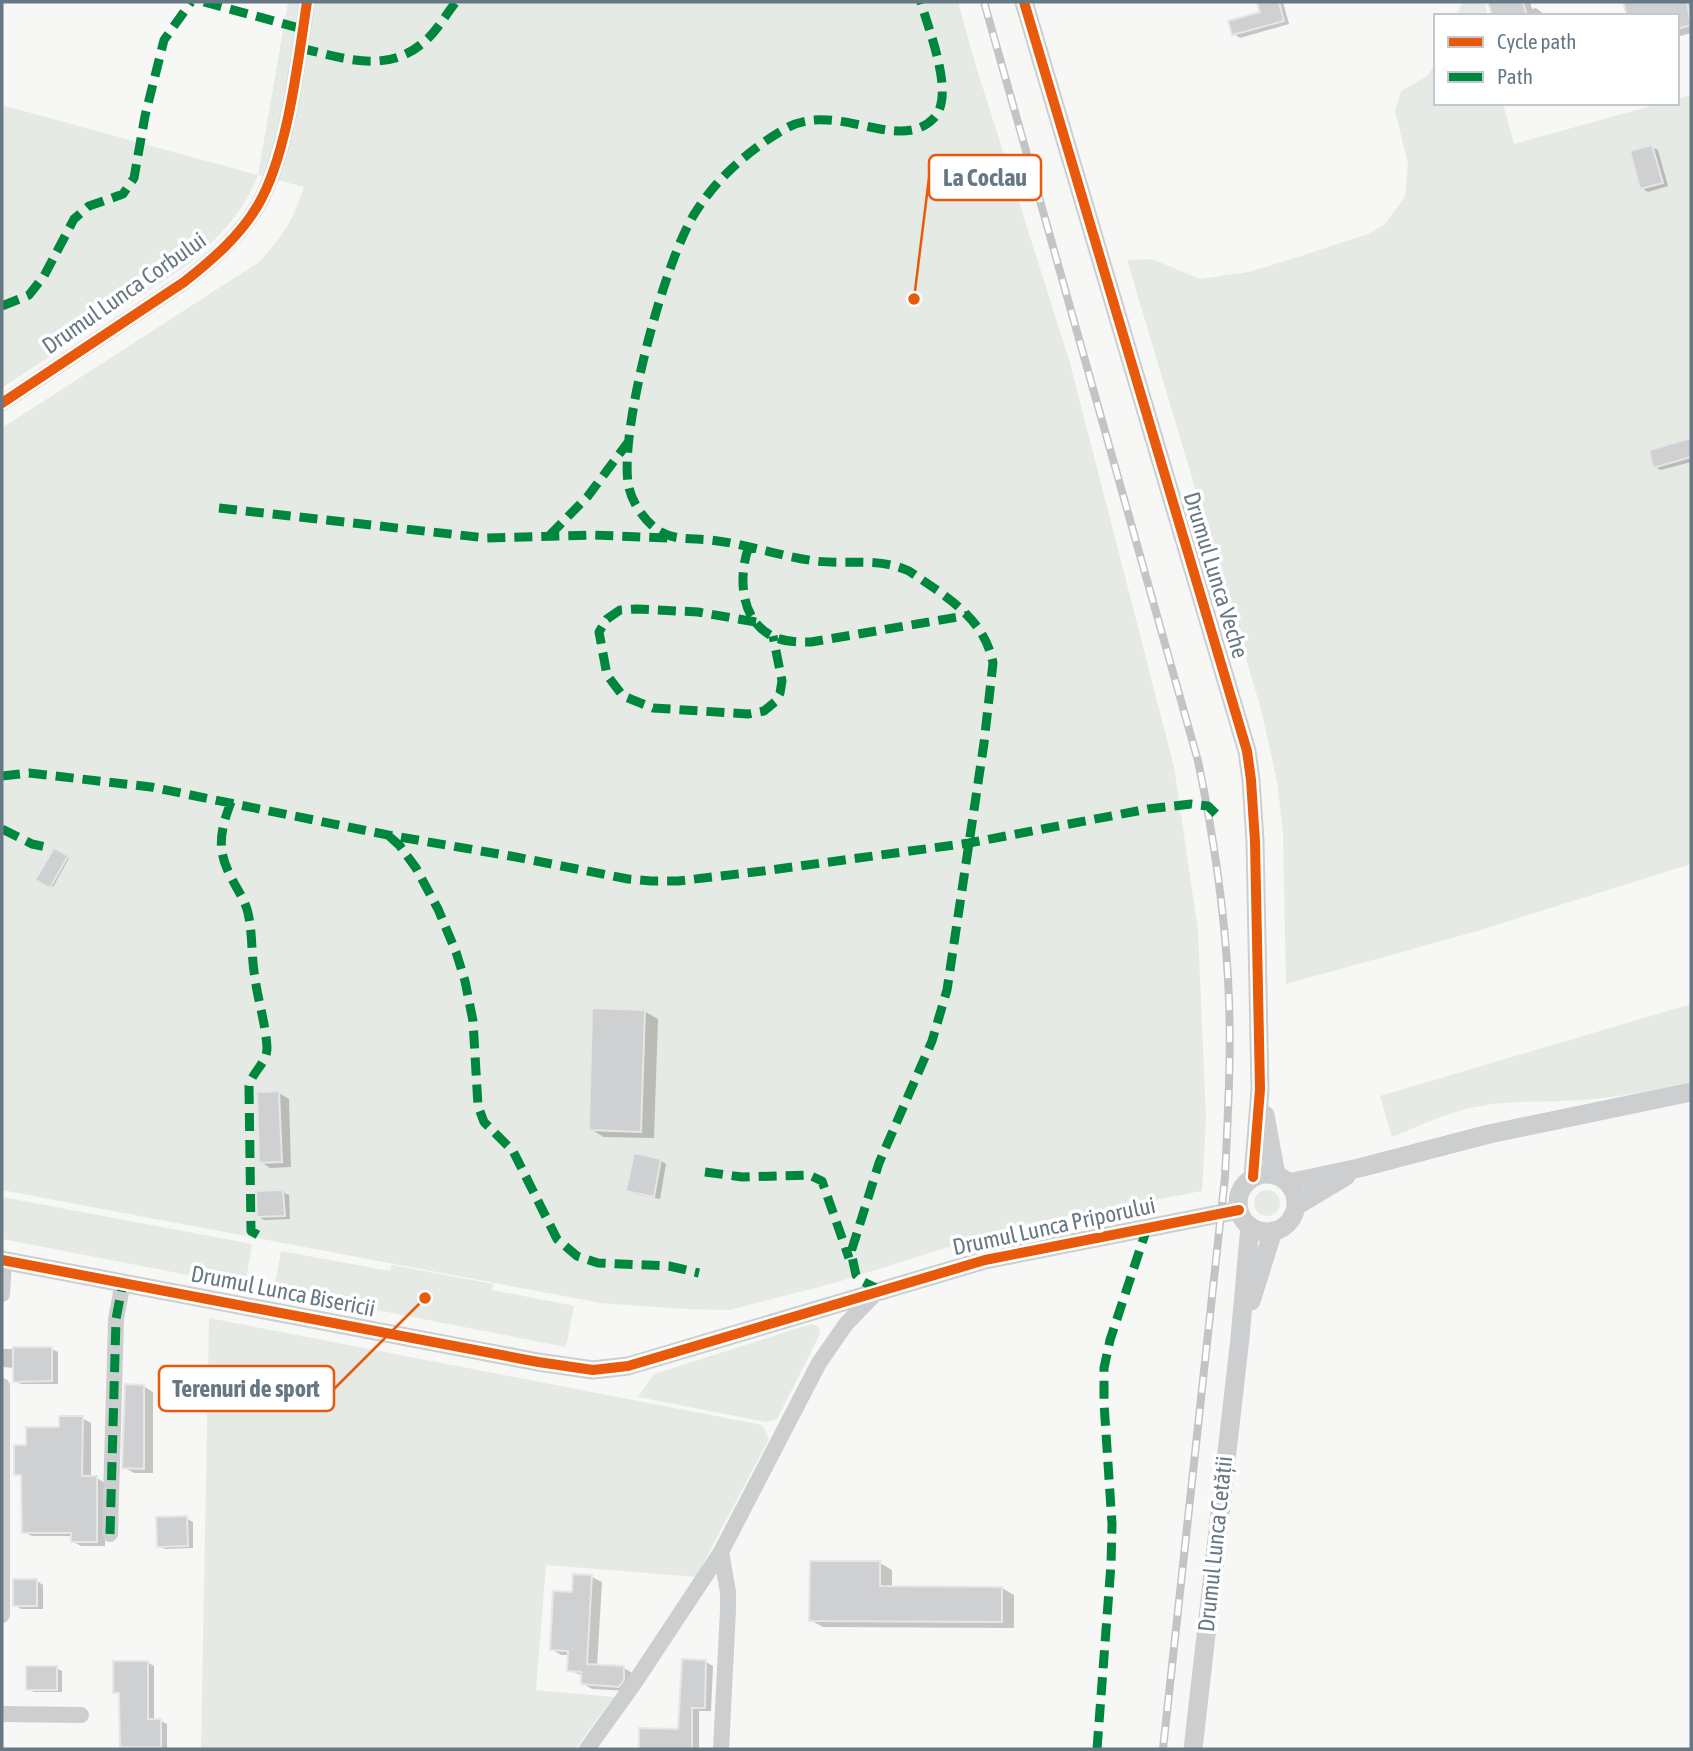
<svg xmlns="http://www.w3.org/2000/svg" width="1693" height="1751" font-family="'Asap Condensed',sans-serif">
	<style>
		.green { fill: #e6eae4 }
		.shadow { fill: #0003 }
		.building { fill: #cfd0d1; stroke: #e6e6e6; stroke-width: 2 }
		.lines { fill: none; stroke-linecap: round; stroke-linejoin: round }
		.minor { stroke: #cccecf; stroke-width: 16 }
		.tertiary { stroke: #cccecf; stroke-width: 19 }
		.rail-casing { stroke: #c3c4c5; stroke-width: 8 }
		.rail { stroke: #fff; stroke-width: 5; stroke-dasharray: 16; stroke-linecap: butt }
		.quiet { stroke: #00873e; stroke-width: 9; stroke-dasharray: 18 9; stroke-linecap: butt }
		.cycleway-casing { stroke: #fff; stroke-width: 15 }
		.cycleway { stroke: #e8590c; stroke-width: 10 }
		.labels { text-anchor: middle; stroke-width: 7; stroke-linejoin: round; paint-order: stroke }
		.street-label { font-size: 23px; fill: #677885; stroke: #fff }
		.leader { fill: none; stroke: #e8590c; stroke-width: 2.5 }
		.callout-dot { fill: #e8590c; stroke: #fff; stroke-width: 2.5 }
		.callout { fill: #fff; stroke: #e8590c; stroke-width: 2.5 }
		.callout-label { font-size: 24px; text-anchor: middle; font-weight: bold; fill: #677885 }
	</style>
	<rect width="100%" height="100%" fill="#f7f7f6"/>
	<path class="green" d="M288,2H958L975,63L1070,363L1174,767L1198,930L1206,1119L1202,1191L1041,1221L971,1240L831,1284L729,1310L685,1309L601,1303L2,1190V428L259,262C284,234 292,223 304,187L258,175C242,215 219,237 187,265L2,388V105L258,175Z
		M1462,2H1484L1487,12L1481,14V16H1457Z
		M1436,64V103H1503L1514,144L1662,103H1677V99L1691,95V864L1474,932L1286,984L1283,833L1277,781L1261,709L1127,260L1152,259L1200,279L1249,272L1304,255L1368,234L1384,225L1405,197L1408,164L1395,111L1401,91L1427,76Z
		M1691,1004V1082C1655,1090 1617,1098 1580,1100C1542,1103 1505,1099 1467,1109C1441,1115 1417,1127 1392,1137L1380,1096Z
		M1254 1203a13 13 0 1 1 26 0a13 13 0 1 1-26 0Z
		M2,1197L252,1244L245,1286L2,1239Z
		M281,1251L390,1271L392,1265L493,1284L492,1290L574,1306L566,1347L274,1290Z
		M209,1318L762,1425L769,1439L696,1577L546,1565L536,1690L614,1697L575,1749H201Z
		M811,1324L818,1326L820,1334L777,1419L767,1422L638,1397L654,1374Z"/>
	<path class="shadow" d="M1259,2H1283L1289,24L1240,38L1234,34L1262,13Z
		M1490,2H1530L1532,9L1536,8L1546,16H1494Z
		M1659,2H1691V33L1677,37V16L1627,11Z
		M1652,147L1658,150L1668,186L1648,192L1642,188Z
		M1691,440V462L1661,470L1655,467L1651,451Z
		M54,850L69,858L53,887L37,879Z
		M644,1011L658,1019L654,1138L604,1137L590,1129Z
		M279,1093L289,1099L291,1167L270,1168L261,1162Z
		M660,1160L666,1164L660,1199L634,1194L628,1190Z
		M283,1192L289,1195L290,1219L264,1220L258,1216Z
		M2,1349H52L58,1352V1384H21L15,1381V1368L2,1367Z
		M143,1386L153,1392V1473H134L124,1467Z
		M82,1418L91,1423V1478H97L105,1483V1546H81L72,1541V1536H32L24,1532L23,1478L16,1474L28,1447Z
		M186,1518L193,1522V1548L165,1549L159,1546Z
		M880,1563L892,1570V1588H1002L1014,1595V1628L823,1627L810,1620Z
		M592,1577L602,1582L597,1667L624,1668L634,1674L629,1691L592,1689L582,1683L583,1676L569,1670L570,1655H561L551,1649L574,1594Z
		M37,1581L43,1585V1609H21L15,1605Z
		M147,1662L154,1666V1721H161L167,1724V1749H127L121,1746V1696L115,1692Z
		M706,1662L713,1666L711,1711H699V1749H641V1730H680Z
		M56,1668L62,1671V1692H34L28,1689Z"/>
	<path class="building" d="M1257,2H1279L1284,21L1232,35L1228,21L1260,12Z
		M1488,2H1523L1527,16H1492Z
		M1623,2H1687L1691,25L1677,29V16H1627Z
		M1652,145L1663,183L1640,189L1630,151Z
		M1691,438V457L1653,468L1649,450Z
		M54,848L68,856L50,888L35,880Z
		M592,1008L645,1010L641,1132L589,1130Z
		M279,1091L282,1162L259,1163L257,1092Z
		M634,1153L661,1159L654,1197L626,1191Z
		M283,1190L285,1216L257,1217L256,1191Z
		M13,1347H52V1381L13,1382Z
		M125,1384L144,1385V1469L122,1468Z
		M59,1416H83L82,1476H97V1542H71V1533H22L21,1475H14V1445H26V1427H59Z
		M187,1516L188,1546L157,1547L156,1517Z
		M810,1561H880V1586L1002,1587V1622L809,1621Z
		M573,1574L592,1575L587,1664L624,1666V1680L619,1687L581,1684V1672L567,1671L568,1651L550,1650L553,1591L572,1592Z
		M13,1579H37V1606H13Z
		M682,1659L706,1660L705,1708H692V1749H639V1728L678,1729Z
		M113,1661H148V1719H161V1747H120L119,1693H113Z
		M26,1666H57V1690H26Z"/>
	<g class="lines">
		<path class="minor" d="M2,403L184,282C212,260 240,236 258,205C288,154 298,60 307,2
			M2,1294L4,1260
			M2,1386V1615
			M110,1534L116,1319L123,1282
			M721,1552L728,1592V1610L721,1749
			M2,1714L81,1715
			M587,1749L633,1685L721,1552L819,1363L846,1324L877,1292"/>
		<path class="tertiary" d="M1024,2L1247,751L1251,780L1255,841L1260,1089L1253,1177
			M1265,1115L1276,1175
			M1238 1203a29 29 0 1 1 58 0a29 29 0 1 1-58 0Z
			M1288,1183L1359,1168L1489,1134L1691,1092
			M1296,1206L1346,1176
			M2,1260L538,1362L593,1370L628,1366L985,1260L1239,1210
			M1251,1301L1273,1231
			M1193,1749L1240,1338L1250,1226"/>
		<g class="rail-casing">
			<path id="rail" d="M984,2L1198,761C1213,833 1224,905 1228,979C1232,1045 1228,1112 1225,1177L1163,1749"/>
		</g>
		<use href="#rail" class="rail"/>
		<path class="quiet" d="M204,2L303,29
			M300,48C343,58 388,75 425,41C437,31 446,14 456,2
			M2,306L29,295L44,276L74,219L89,206L123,194L134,178L145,116L164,40L191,2
			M219,508L486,538L592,535L669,538
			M549,536L588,496L629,441
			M749,546C738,576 740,620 772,636C784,642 798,642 811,642L970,615
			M756,622L698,612L637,609L620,610L607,619L599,632L607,675L623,696L653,708L748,714L764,711L775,702L780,693L782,681L773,636
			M2,776L29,773L151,787L388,835L516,857L628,879L651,881H678L763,871L969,843L1148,809L1191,804L1208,806L1217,815
			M231,802C220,831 216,850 232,879C238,891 245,900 248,913C253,935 251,957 255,978C258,1001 266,1025 267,1048C267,1063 252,1072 249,1086L251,1231L265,1239
			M2,829L32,844L46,847
			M389,836L400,846L416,868L438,909L456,952L465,981L473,1021L478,1106L484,1122L513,1151L557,1239L577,1256L598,1263L669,1266L699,1273
			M705,1172L742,1177L809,1175L822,1181L849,1258
			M880,1290L862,1281L856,1275L851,1252L879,1163L932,1041L947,990L984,743L993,663C984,617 945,596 909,571C879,557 847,565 815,561C780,556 746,544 711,540C693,538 675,541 659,531C646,522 633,505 629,488C617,436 665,259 695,213C716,179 749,150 783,130C834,98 899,155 934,118C956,95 928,29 921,2
			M110,1534L116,1319L123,1282
			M1097,1749L1111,1564L1112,1524L1104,1403V1368L1110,1340L1147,1228"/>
		<g class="cycleway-casing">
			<path id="cycleway" d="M1024,2L1247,751L1251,780L1255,841L1260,1089L1253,1177
				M2,403L184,282C212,260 240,236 258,205C288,154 298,60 307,2
				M2,1260L538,1362L593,1370L628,1366L985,1260L1239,1210"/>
		</g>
		<use href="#cycleway" class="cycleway"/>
	</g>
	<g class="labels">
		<g class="street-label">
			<text transform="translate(124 293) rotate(-35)" y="8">Drumul Lunca Corbului</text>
			<text transform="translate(1216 575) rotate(73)" y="8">Drumul Lunca Veche</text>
			<text transform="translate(1054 1226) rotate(-12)" y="8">Drumul Lunca Priporului</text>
			<text transform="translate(283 1291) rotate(11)" y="8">Drumul Lunca Bisericii</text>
			<text transform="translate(1215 1544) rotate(-84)" y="8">Drumul Lunca Cetății</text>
		</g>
	</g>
	<path class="leader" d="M914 299L929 178M425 1298L334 1389"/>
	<g class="callout-dot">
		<circle cx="914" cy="299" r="7"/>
		<circle cx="425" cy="1298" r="7"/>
	</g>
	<g class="callout">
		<rect x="929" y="155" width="112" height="45" rx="7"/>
		<rect x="159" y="1366" width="175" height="45" rx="7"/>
	</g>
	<g class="callout-label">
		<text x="985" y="186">La Coclau</text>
		<text x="246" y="1397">Terenuri de sport</text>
	</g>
	<rect width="1693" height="1751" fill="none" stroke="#677885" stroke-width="7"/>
	<rect x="1434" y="14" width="245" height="91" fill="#ffffff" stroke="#c2c9ce" stroke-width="2"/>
	<rect x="1448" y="37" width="35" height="10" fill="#e8590c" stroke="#c2c9ce" stroke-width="2"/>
	<text x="1497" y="49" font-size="21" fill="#677885">Cycle path</text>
	<rect x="1448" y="72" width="35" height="10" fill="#00873e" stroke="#c2c9ce" stroke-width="2"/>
	<text x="1497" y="84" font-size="21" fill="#677885">Path</text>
</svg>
